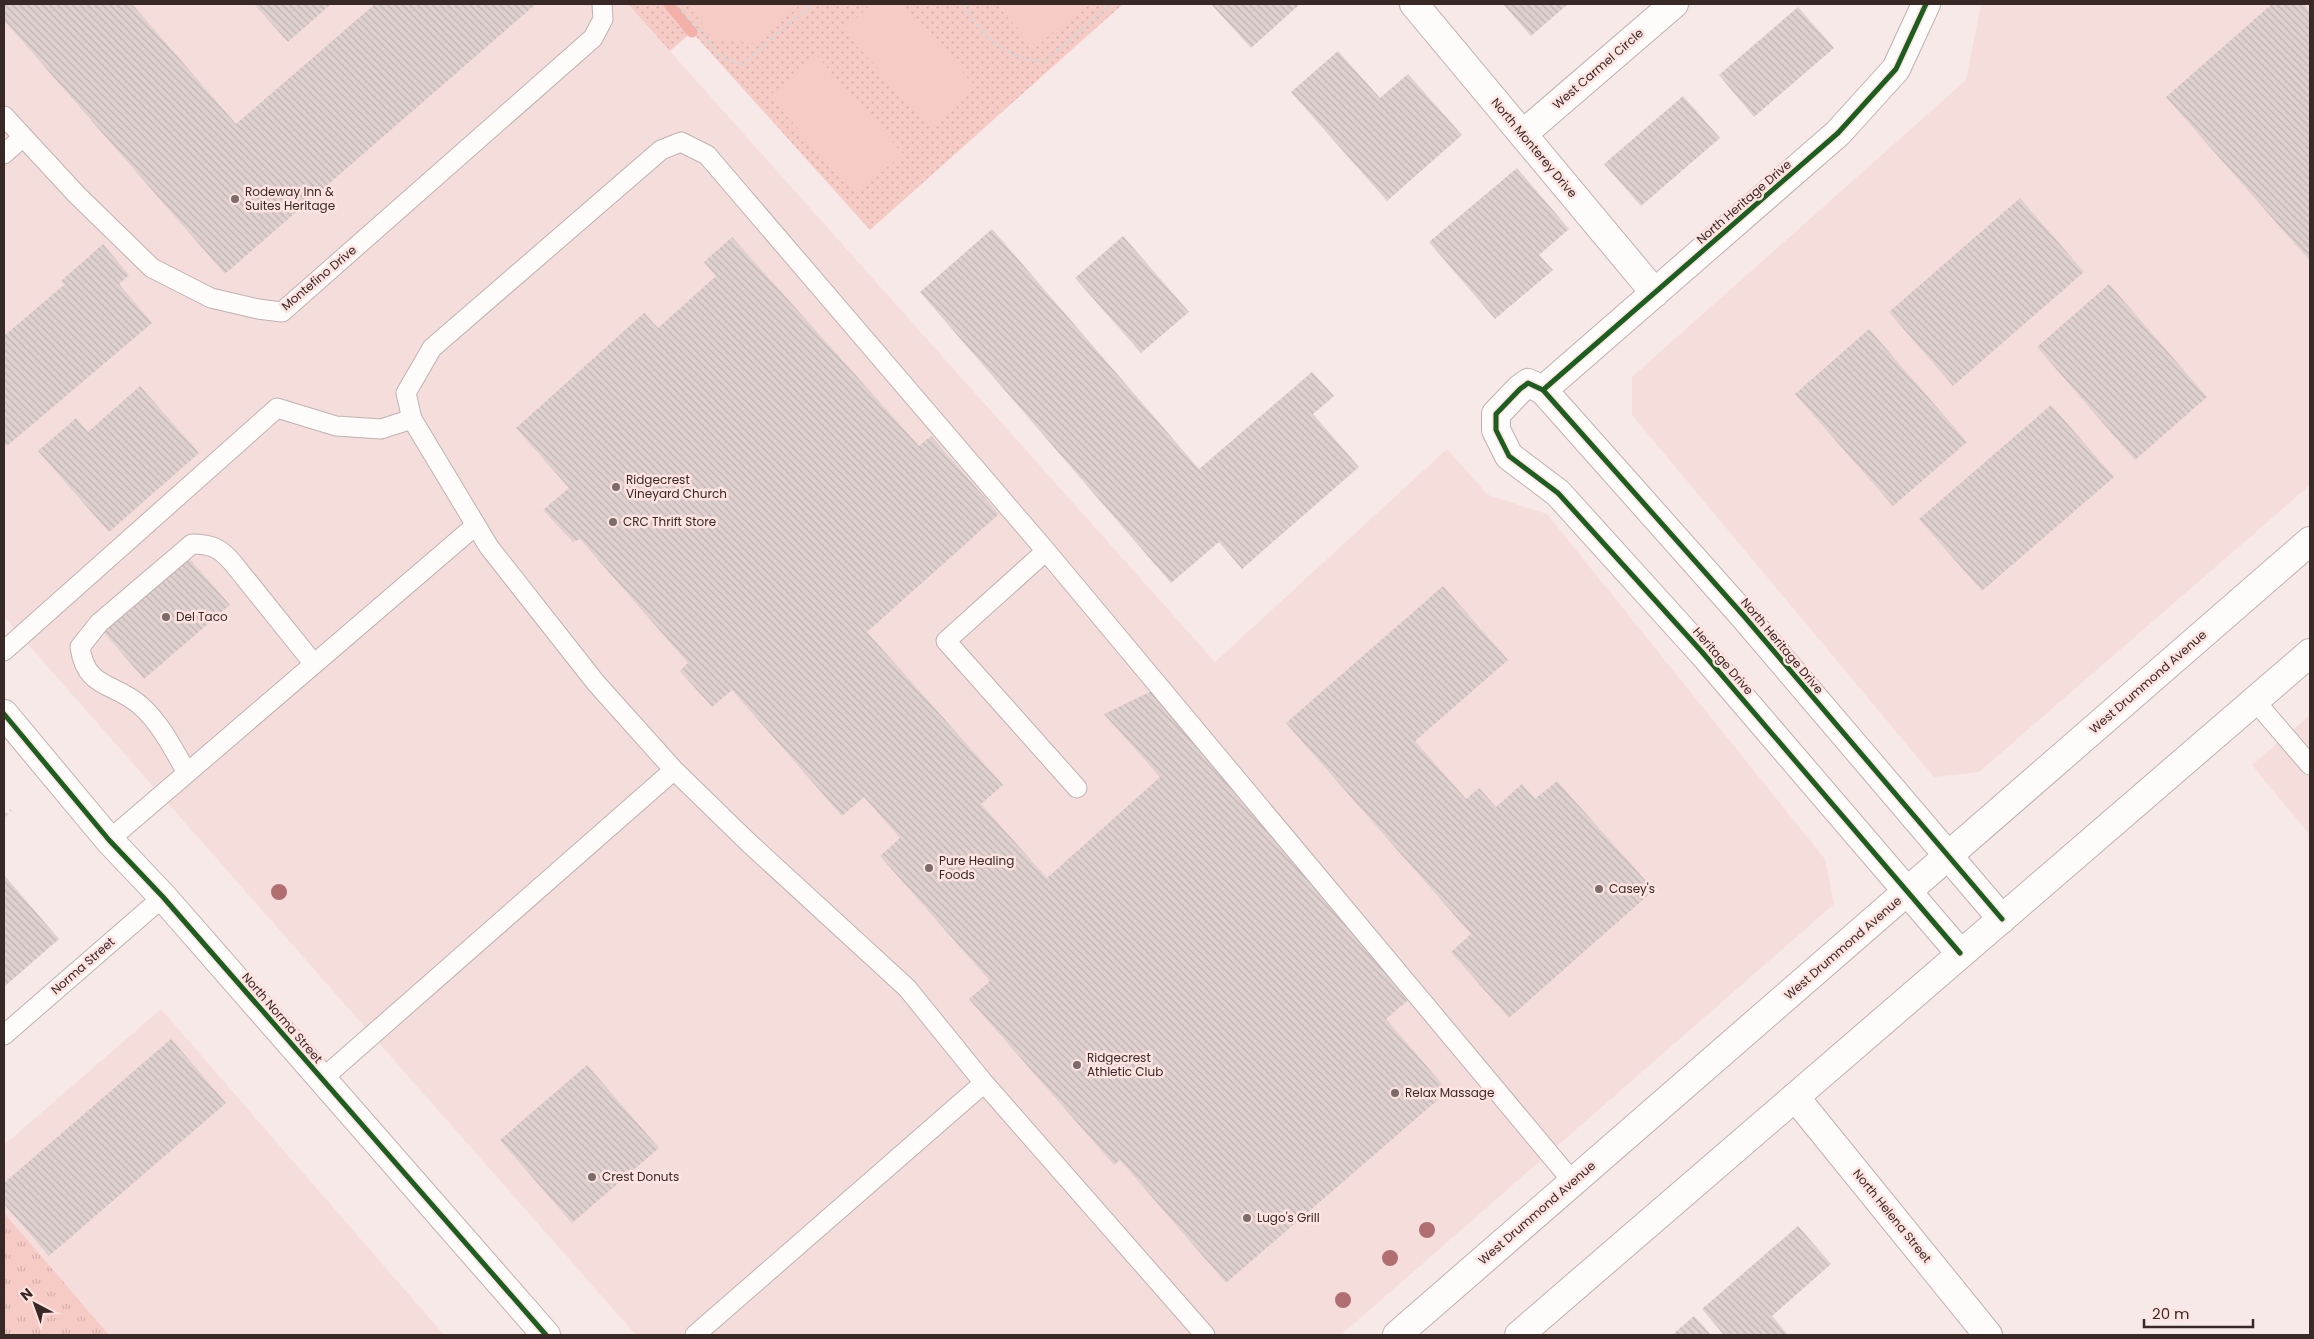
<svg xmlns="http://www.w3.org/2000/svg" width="2314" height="1339" font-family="Poppins,sans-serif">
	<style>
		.built { fill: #f5dddb }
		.grass { fill: url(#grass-tufts) }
		.park { fill: url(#park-dots) }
		.pitch { fill: #f6cbc6 }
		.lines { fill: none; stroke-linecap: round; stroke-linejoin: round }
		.stream { stroke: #f2b0a9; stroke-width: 11 }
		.building { fill: url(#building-back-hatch) }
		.lane-casing { stroke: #bfb1b0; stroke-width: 21 }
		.street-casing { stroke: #bfb1b0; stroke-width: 30 }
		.secondary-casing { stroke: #bfb1b0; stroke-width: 30 }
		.path { stroke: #d9d5d3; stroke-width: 3; stroke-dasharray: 4 4; stroke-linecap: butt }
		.lane { stroke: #fefcfb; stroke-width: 19 }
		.street { stroke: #fefcfb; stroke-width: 28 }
		.secondary { stroke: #fefcfb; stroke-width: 28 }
		.cycleway-casing { stroke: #fee3e0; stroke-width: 8 }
		.cycleway { stroke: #1b5e20; stroke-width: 5 }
		.tree { fill: #b06e71 }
		.poi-dot { fill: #7b6c6a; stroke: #fee3e0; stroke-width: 2 }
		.labels { text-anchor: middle; stroke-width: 5; stroke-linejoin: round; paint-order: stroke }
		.street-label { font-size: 12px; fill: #382826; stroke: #fee3e0 }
		.poi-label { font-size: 12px; fill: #382826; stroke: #fee3e0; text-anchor: start }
	</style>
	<defs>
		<pattern id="grass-tufts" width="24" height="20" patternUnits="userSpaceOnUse" patternTransform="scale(1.25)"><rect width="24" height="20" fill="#f6cbc6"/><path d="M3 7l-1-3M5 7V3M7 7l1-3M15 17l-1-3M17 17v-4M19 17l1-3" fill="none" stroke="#d4aeaa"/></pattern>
		<pattern id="park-dots" width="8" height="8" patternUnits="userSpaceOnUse" patternTransform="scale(1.25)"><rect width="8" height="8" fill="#f6cbc6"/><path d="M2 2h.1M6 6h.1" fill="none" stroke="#d4aeaa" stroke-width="1.8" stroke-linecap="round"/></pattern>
		<pattern id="building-back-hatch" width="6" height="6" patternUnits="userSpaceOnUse" patternTransform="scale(1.25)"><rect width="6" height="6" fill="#dfd1cf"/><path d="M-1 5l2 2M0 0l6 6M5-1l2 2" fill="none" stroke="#c0b3b2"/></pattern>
	</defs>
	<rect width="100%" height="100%" fill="#f7e9e7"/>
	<path class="built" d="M4,4H628L1215,662L1447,449L1488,495L1547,514L1825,859L1834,904L1341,1335H636L4,617Z
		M1981,4H2310V485L1979,772L1934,777L1632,415V377L1966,80Z
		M2310,715V835L2252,765Z
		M161,1009L444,1335H4V1145Z"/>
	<path class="grass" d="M4,1213L109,1335H4Z"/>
	<path class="park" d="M628,4H1123L870,230L692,32L670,51Z"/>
	<path class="pitch" d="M686,4H801L756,43L718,41Z
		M872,4H902L976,87L930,128L843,30Z
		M996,4H1087L1035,48Z
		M816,55L903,154L856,194L769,96Z"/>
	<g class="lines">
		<path class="stream" d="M669,4L692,32"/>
	</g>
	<path class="building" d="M4,4H132L236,124L375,4H536L225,274L4,20Z
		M254,4H331L288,42Z
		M1211,4H1300L1251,48Z
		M1503,4H1568L1531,36Z
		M2272,4H2304L2310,11V261L2166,97Z
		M1798,7L1834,48L1754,117L1719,75Z
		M1338,51L1380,98L1408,74L1462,135L1387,201L1291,92Z
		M1683,96L1720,138L1641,206L1604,164Z
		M1517,168L1569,229L1539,255L1553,270L1495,319L1429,242Z
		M2020,198L2084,272L1953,386L1889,312Z
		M992,229L1199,469L1312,372L1334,396L1313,414L1359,467L1242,569L1219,542L1171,583L920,292Z
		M1123,236L1189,312L1141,353L1075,278Z
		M732,237L919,446L931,436L999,514L867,632L1003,785L981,804L1047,878L1160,777L1104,714L1152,691L1415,994L1386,1019L1448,1091L1226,1283L1120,1160L1114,1165L969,999L990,981L880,856L900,838L864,797L842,816L732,690L712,707L680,671L688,663L580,539L573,542L543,510L569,488L516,428L644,313L658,328L716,276L704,262Z
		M103,244L129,275L119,284L152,323L7,446L4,443V336L65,284L61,281Z
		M2109,284L2207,397L2135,460L2037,347Z
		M1869,329L1967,442L1893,506L1795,394Z
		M140,386L199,453L109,532L38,451L76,418L88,432Z
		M2051,405L2114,477L1982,591L1919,519Z
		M187,556L230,605L144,679L102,630Z
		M1443,586L1508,660L1415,741L1466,799L1479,788L1496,807L1522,784L1535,799L1557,781L1654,890L1509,1018L1451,952L1471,934L1286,723Z
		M4,875L59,939L4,987Z
		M171,1039L226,1103L49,1256L4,1204V1183Z
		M587,1065L659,1148L572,1223L500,1140Z
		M1798,1226L1831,1264L1772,1316L1788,1335H1724L1702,1309Z
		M1694,1316L1711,1335H1672Z"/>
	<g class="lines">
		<g class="lane-casing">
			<path id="lane" d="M4,116L77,195L152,268L211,298L258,309L282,312L593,38L603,19L602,4
				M4,154L23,137
				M1046,551L946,641L1077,788
				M4,651L277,408L336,426L381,429L412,419
				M2255,701L2310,765
				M187,773C174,750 161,724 141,706C115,682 86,690 80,647L99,623L192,544C211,544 220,548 232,562L314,664
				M109,840L475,526
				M4,1035L163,897
				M322,1079L674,770
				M695,1335L984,1083
				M1205,1335L984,1083L907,988L749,843L674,770L596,683L489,547L412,419L406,393L432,348L661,150L681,142L707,155L1046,551L1573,1182"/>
		</g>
		<g class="street-casing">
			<path id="street" d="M1414,4L1655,293
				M1523,134L1674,4
				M1543,390L1838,133L1896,69L1926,4
				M1960,953L1702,652L1558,493L1509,456L1496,430V414L1520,389L1528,383L1543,390L1743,615L2002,919
				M1795,1097L1988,1335"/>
		</g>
		<g class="secondary-casing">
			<path id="secondary" d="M4,714L109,840L163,897L546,1335
				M1397,1335L2310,541
				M1519,1335L2310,653"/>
		</g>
		<path class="path" d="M677,4L722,58L742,64L812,4
			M964,4C983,38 1003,57 1044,62L1111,4
			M4,816L11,810"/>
		<use href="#lane" class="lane"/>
		<use href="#street" class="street"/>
		<use href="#secondary" class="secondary"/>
		<g class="cycleway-casing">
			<path id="cycleway" d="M1543,390L1838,133L1896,69L1926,4
				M4,714L109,840L163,897L546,1335
				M1960,953L1702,652L1558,493L1509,456L1496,430V414L1520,389L1528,383L1543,390L1743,615L2002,919"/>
		</g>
		<use href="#cycleway" class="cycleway"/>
	</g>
	<g class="tree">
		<circle cx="279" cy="892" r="8"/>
		<circle cx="1427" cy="1230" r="8"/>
		<circle cx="1390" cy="1258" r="8"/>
		<circle cx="1343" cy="1300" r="8"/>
	</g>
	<g class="poi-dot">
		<circle cx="235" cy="199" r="5"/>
		<circle cx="616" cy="487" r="5"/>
		<circle cx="613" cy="522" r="5"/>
		<circle cx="166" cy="617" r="5"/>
		<circle cx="929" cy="868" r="5"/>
		<circle cx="1599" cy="889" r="5"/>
		<circle cx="1077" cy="1065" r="5"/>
		<circle cx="1395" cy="1093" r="5"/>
		<circle cx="592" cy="1177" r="5"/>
		<circle cx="1247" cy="1218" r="5"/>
	</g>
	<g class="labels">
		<g class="street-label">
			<text transform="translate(1598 69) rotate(-41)" y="4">West Carmel Circle</text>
			<text transform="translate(1534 148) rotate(50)" y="4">North Monterey Drive</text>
			<text transform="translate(1744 202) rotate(-41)" y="4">North Heritage Drive</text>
			<text transform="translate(319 278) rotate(-40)" y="4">Montefino Drive</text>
			<text transform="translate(1782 646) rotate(50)" y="4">North Heritage Drive</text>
			<text transform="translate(1723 661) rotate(49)" y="4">Heritage Drive</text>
			<text transform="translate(2148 682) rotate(-41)" y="4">West Drummond Avenue</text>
			<text transform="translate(1843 948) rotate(-41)" y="4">West Drummond Avenue</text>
			<text transform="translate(83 966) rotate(-41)" y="4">Norma Street</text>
			<text transform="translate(282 1018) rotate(49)" y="4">North Norma Street</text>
			<text transform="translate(1537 1213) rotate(-41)" y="4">West Drummond Avenue</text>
			<text transform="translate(1892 1216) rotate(51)" y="4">North Helena Street</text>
		</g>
		<g class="poi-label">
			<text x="245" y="196">Rodeway Inn &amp;<tspan x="245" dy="14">Suites Heritage</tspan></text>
			<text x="626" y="484">Ridgecrest<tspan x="626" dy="14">Vineyard Church</tspan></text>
			<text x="623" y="526">CRC Thrift Store</text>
			<text x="176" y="621">Del Taco</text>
			<text x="939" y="865">Pure Healing<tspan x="939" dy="14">Foods</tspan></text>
			<text x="1609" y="893">Casey's</text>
			<text x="1087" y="1062">Ridgecrest<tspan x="1087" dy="14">Athletic Club</tspan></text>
			<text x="1405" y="1097">Relax Massage</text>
			<text x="602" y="1181">Crest Donuts</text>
			<text x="1257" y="1222">Lugo's Grill</text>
		</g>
	</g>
	<rect width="2314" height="1339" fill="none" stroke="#382826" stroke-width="10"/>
	<g transform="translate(35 1304) rotate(319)" stroke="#fee3e0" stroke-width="4" paint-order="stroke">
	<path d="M0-4L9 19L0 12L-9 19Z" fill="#382826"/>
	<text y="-8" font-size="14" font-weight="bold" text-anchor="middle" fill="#382826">N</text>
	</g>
	<path d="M2144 1319v8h109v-8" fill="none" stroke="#382826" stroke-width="2.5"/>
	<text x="2152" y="1319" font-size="15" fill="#382826" stroke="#fee3e0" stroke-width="4" paint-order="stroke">20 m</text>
</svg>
